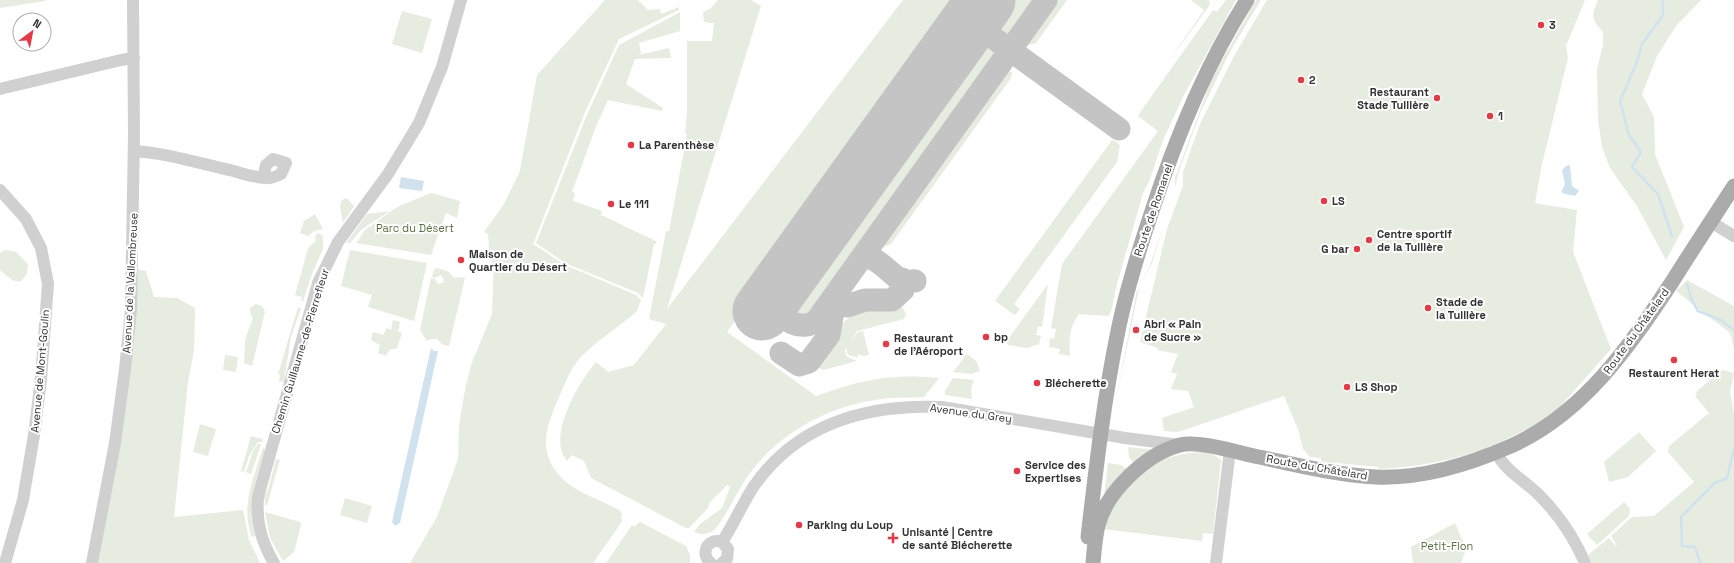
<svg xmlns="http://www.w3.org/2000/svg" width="1734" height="563" font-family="'Space Grotesk',sans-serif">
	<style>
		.green { fill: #e6ecdf }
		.water { fill: #cfe2ee }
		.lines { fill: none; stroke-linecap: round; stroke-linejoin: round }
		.stream { stroke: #cfe2ee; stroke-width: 2.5 }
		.taxiway { stroke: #c4c4c4; stroke-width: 23 }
		.runway { stroke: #c4c4c4; stroke-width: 59 }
		.minor { stroke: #d0d0d0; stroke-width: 12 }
		.major { stroke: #ababab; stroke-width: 15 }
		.poi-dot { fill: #e63946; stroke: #fff; stroke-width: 1.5 }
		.labels { text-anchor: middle; stroke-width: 4; stroke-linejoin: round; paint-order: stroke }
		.poi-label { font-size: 11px; font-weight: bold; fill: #333; stroke: #fff; text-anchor: start }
		.street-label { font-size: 11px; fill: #333; stroke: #fff }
		.park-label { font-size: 11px; fill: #56703f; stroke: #fff }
	</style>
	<rect width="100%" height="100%" fill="#fff"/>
	<path class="green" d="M0,0H45L46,1L0,8Z
		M605,0H638L648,10L660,9L661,14L679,7V10L619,39L585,112L533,244L565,265L636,295L641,300L637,311C619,327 597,340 580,358C571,368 565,382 560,395C548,422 536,449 559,475C573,492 600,499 619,510L622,514L621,519L623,520L593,563H410L437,517L458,459L459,425L465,390L471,365L492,314L494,265L490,258L488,234L484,232L504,204L520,171L537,75Z
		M718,0H751L761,6L667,309L903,0H967L727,332L816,396C860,380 891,373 939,378L924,397C910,398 895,397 881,399C831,405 780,432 750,473C737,491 729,511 716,528C709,535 703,535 694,532L700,524L722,508L730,487L727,485L710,502L708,508L689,528H686L591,478L584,461L572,455L567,461C546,437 579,382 596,362L608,372L634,365L666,324L649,319L666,231H669L687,134L685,133L687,112V41H712L714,23L704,22L703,12L710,9Z
		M1004,0H1039L1017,31C1007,41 988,35 992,19C994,12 1000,6 1004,0Z
		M1052,0H1067L1036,43L1029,45L1025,41L1026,36Z
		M1191,0H1208L1210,1L1209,6L1167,64L1204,10Z
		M1226,0H1236L1184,95L1163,140L1149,182L1143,193L1117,284L1112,308L1109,316L1079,314C1069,327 1069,340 1070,356L1059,354L1060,349L1049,347L1050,338L1054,339L1056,329L1051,328L1062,264L1158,131L1138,116L1141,111L1213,10L1217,12Z
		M1256,0H1261L1231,50L1201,111L1179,171L1175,188V178L1212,78Z
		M1267,0H1585L1566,46L1568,58L1542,164L1535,203L1577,210L1573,252L1611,349L1559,408L1538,423L1491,447L1490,445L1488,448C1452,460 1418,467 1379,469V467L1325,462L1321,461V458L1310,457L1303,449L1298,429L1284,396L1178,432L1164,431L1162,418L1194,407L1188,391L1171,389L1177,374L1171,372L1178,354L1157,350L1158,348L1140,342L1167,229L1183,186V172L1200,124L1234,56Z
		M1598,0H1701L1676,26L1657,56L1642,94L1654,117L1655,154L1684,227L1666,260L1637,206L1610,168L1602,147L1598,119L1597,69L1603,45V32C1591,19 1591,16 1598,0Z
		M402,11L432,19L422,53L392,44Z
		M680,12V31L639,43L641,54L634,56L669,48L671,58L635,59L626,84L663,108L662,111L608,100L597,124L572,192L575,193L573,201L602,211L601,215L656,241V244H654L643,298L638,293L565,263L536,243L586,117L619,45Z
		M977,41C991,39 1000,51 994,63L814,313L806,318L794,316C788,310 787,304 791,296L970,46Z
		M1006,68L1012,73L1011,78L891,244L884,247L880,242L881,236L1001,71Z
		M1112,140L1117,142L1120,146L1117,162L1014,304L1020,309L1015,315L995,301Z
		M431,193L460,201L457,218L446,213L431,255L356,243L365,230L397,207Z
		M347,198L354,206L343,223L340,205L342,200Z
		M390,211L362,229L350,243H346L367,214Z
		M315,214L323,229L314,231L308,236L300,233L304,221Z
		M1164,225L1152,263L1139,288L1116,401L1136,294L1150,265Z
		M318,233L323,236V249L312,274L303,301H301L302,297L295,295L307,252L309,247L316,241L315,236Z
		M5,250L16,252L28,264L27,274L20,282L12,280L0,270V253Z
		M350,250L427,263L414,321L368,307L372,295L341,286Z
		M437,268L449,272L454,278L461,277L465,278L449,346L443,345L437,339L426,340L420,330L431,278L435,279L438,284L443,283L444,280L441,275L435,278L432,277L434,269Z
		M137,269L146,271L154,297L177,298L195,308L194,350L188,382L174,517L243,510L249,540L260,563H97Z
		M1687,280L1734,306V349L1730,333L1676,291Z
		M1048,284L1042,327L1038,326L1036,335L1041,336L1039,344L1027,348L1008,345L1006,342Z
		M256,304L262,306L265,312L252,366L244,363L245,340L253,318L250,313V308Z
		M866,305L899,306L903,308L906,314L904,319L857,331L845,351L846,356L857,361L823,370L815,366L814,363L845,321Z
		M298,307L301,308L291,337L284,382L279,381L280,375L278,374Z
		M393,320L400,322L398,332L402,333L397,348L389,350L386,356L378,353L380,345L371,340L373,332L383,335L387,328L391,330Z
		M863,331L869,355L863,356L858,354V357L850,356L847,353V347L858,332Z
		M967,354L977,362L980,371L971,374L953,372Z
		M225,355L238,357L236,372L223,370Z
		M1722,370L1734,373L1730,392L1734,413V563H1592L1588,555L1609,538L1616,546H1617L1611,536L1632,517L1654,516L1694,482L1668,452L1669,446L1709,413L1695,396L1697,394L1696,392Z
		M953,378L974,380L971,389L972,399L945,395V391Z
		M200,424L216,429L208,456L193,452Z
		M1639,432L1656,451L1628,477L1609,482L1604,462Z
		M251,436L263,439L262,442H258L249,456L244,472L241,471Z
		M258,444H261L251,474L246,472L253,451Z
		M1128,447L1155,450L1134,464L1129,457Z
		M263,448L266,450C256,479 247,505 255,536L252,537C240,508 254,476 263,448Z
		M1203,452L1213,454L1221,460L1213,534L1203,533L1202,541L1103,529C1107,521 1109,511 1114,504C1136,471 1163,453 1203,452Z
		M276,459L280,460L267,505H265V499H262L268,490Z
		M1108,463L1121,465L1128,470L1104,496Z
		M345,498L372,506L367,523L340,515Z
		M1624,502L1630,509L1629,516L1597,545L1587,534Z
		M265,512L300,522L301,525L294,552L283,561L270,538Z
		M640,522L686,546L690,555V563H606L632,525L634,527Z
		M1455,523L1466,549L1461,563H1413L1411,547Z"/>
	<path class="water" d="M1570,165L1572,186L1579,191L1575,196L1565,194L1561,192L1565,184L1562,170L1566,166Z
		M401,177L424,181L422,191L399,188Z
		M431,348L434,351H438L400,523L395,526L392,522Z"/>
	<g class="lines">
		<path class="stream" d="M1663,0V15L1642,44L1637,62L1620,101L1629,135L1641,152L1632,167L1658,194L1672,236
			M1687,284L1692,301L1698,311L1721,320L1734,330
			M1700,563L1695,547L1682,546L1681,517L1715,483L1727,478L1734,449"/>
		<path class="taxiway" d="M986,0C980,13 978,23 988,34L1119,129
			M953,46C964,34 977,30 993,38
			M859,261C875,248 891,279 906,282C909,283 912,280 915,281
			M778,288L774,304C780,320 802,333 817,320L1046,0
			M837,292L836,296L837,300L847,306L865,300H892L903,290L904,283L902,279
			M781,353L799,365L809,362L829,335L835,299"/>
		<path class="runway" d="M762,311L986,0"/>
		<path class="minor" d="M0,89L121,60L134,58
			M134,151C168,153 201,164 234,171C244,174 256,178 267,178C271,179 277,176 281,174L286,163L273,159L266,165L263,178
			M0,190L26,219L41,248L48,284L41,379L34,435L23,500L5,563
			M1711,222L1734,236
			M1496,452C1506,472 1523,479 1539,495C1559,515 1574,537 1585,563
			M722,542C734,524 742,504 754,486C798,423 868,404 942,407L1125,438L1180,445
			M92,563L115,443L125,369L131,310L134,135L133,0
			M274,563C261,541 256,522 258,497L318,283L338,242L388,174L419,123L442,67L461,0
			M711,563C699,554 708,537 722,542L728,549L727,559L722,563
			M1216,563L1230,450"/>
		<path class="major" d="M1088,537C1096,468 1104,398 1118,331C1126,291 1138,253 1151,214C1175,140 1205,66 1247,0
			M1093,563C1094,551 1095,538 1098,525C1107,491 1146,454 1180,445C1199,440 1239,453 1259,457C1297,465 1337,475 1376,477C1420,479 1470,464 1511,446C1584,413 1629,347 1672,282C1692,250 1713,218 1734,186"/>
	</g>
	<g class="poi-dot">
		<circle cx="1541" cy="25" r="4"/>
		<circle cx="1301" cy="80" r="4"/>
		<circle cx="1437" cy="98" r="4"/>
		<circle cx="1490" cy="116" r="4"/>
		<circle cx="631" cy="145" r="4"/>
		<circle cx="1324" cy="201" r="4"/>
		<circle cx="611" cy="204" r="4"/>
		<circle cx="1369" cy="240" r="4"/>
		<circle cx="1357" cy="249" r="4"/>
		<circle cx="461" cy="260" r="4"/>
		<circle cx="1428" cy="308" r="4"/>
		<circle cx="1136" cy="330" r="4"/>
		<circle cx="986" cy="337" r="4"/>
		<circle cx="886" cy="344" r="4"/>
		<circle cx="1674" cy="360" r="4"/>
		<circle cx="1037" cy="383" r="4"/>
		<circle cx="1347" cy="387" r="4"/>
		<circle cx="1017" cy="471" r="4"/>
		<circle cx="799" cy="525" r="4"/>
		<path d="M891 532h4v4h4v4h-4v4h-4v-4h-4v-4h4z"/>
	</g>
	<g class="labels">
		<g class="poi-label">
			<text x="1549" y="29">3</text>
			<text x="1309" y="84">2</text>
			<text x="1429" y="96" text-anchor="end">Restaurant<tspan x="1429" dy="13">Stade Tuilière</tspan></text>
			<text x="1498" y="120">1</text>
			<text x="639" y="149">La Parenthèse</text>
			<text x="1332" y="205">LS</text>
			<text x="619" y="208">Le 111</text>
			<text x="1377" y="238">Centre sportif<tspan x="1377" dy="13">de la Tuilière</tspan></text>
			<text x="1349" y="253" text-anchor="end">G bar</text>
			<text x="469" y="258">Maison de<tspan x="469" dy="13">Quartier du Désert</tspan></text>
			<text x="1436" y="306">Stade de<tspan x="1436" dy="13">la Tuilière</tspan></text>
			<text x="1144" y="328">Abri « Pain<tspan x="1144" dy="13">de Sucre »</tspan></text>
			<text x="994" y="341">bp</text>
			<text x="894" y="342">Restaurant<tspan x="894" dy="13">de l'Aéroport</tspan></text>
			<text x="1674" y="377" text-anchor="middle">Restaurent Herat</text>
			<text x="1045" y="387">Blécherette</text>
			<text x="1355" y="391">LS Shop</text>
			<text x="1025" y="469">Service des<tspan x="1025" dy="13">Expertises</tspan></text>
			<text x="807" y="529">Parking du Loup</text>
			<text x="902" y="536">Unisanté | Centre<tspan x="902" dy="13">de santé Blécherette</tspan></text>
		</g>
		<g class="street-label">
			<text transform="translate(1153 210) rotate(-71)" y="4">Route de Romanel</text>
			<text transform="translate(130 283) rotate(-87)" y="4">Avenue de la Vallombreuse</text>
			<text transform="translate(1636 331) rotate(-54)" y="4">Route du Châtelard</text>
			<text transform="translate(300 351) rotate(-73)" y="4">Chemin Guillaume-de-Pierrefleur</text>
			<text transform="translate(40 371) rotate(-85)" y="4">Avenue de Mont-Goulin</text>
			<text transform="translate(971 413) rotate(8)" y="4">Avenue du Grey</text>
			<text transform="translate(1317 467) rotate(10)" y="4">Route du Châtelard</text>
		</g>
		<g class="park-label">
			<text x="415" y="232">Parc du Désert</text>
			<text x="1447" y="550">Petit-Flon</text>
		</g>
	</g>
	<g transform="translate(32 32) rotate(32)"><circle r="19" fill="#ffffff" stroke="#adadad"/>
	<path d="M0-3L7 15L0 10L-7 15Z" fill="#e63946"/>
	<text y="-6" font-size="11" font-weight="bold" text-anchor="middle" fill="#333333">N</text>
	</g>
</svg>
